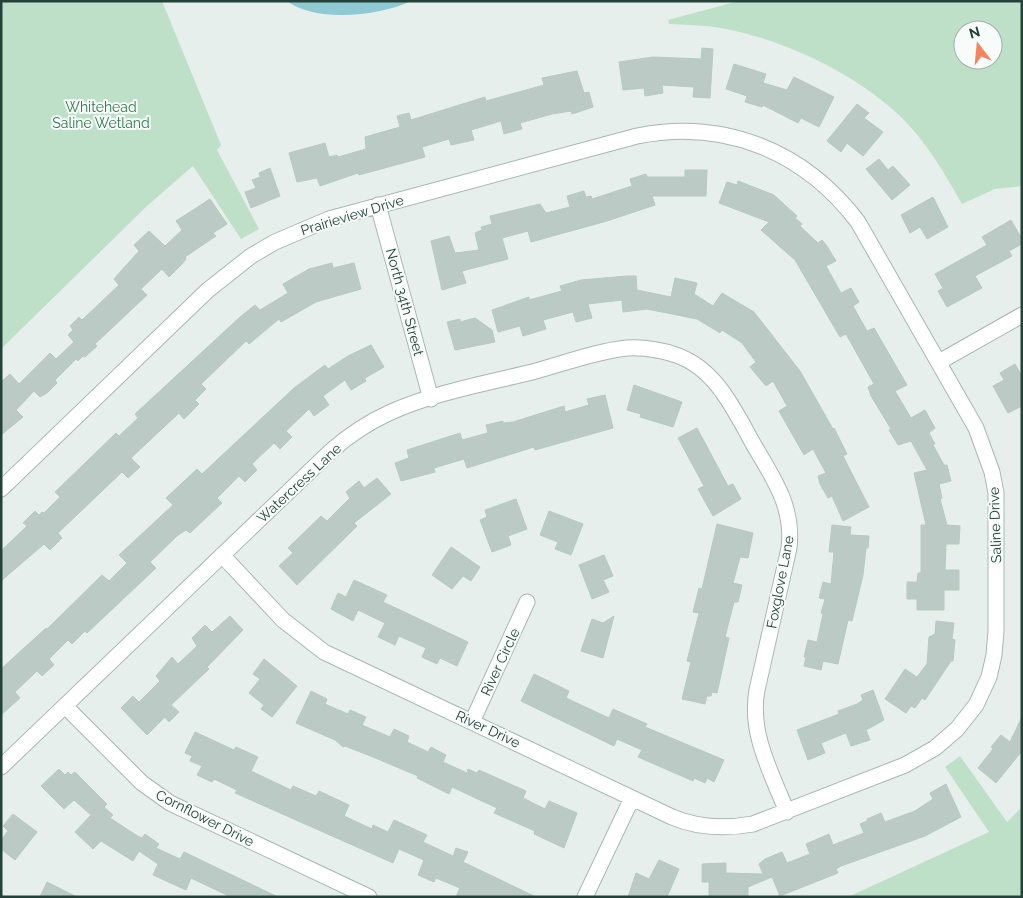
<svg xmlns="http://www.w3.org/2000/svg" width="1023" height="898" font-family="Raleway,sans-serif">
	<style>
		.green { fill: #bfe0c8; fill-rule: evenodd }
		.water { fill: #8ec9d4 }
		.building { fill: #bbcac4; stroke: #b8c9c2 }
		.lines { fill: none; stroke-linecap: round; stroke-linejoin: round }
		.minor-casing { stroke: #a8b8b2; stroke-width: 17 }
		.minor { stroke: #fff; stroke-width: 15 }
		.labels { text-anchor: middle; stroke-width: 4; stroke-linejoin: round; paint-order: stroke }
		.park-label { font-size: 14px; fill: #2d7a4b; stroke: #f7fbf9 }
		.street-label { font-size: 14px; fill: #24423a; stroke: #f7fbf9 }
	</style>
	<rect width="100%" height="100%" fill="#e6efeb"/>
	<path class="green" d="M1,1H162L221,145L217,150L259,229L241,239L193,166L147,206L1,349Z
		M739,1H1022V186L995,189L962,204C945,174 926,141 901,117C856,74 787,41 726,29C708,25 688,25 669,24L668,20ZM963,30H993V60H963Z
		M960,756L1007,822L1022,807V897H848L989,832L945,767Z"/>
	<path class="water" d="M287,1H411C380,16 316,23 287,1Z"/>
	<path class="building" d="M702,48L713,49L710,98L693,97L694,87L662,85L663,93L645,96L644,88L623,90L619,62L653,57L701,59Z
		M734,64L766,74L763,83L787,90L794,77L834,97L819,127L801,118L798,123L763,105L762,107L745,102L747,96L726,89Z
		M577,71L584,93L589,92L593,107L572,114L571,111L552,114L520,123L522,129L504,134L501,121L471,130L474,140L451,145L449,139L422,147L425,157L359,175L358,173L320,186L317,178L297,182L289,153L325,143L329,157L337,155L338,157L366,149L365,137L400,127L397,116L409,113L411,120L485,97L486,101L544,85L542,78Z
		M857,104L869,113L864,118L883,132L863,156L847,143L841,152L827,141Z
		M879,159L888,170L893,166L910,185L892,200L866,169Z
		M270,168L280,196L251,208L245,192L256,188L252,180L260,177L259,173Z
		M685,170H707L706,196H652L655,205L607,221L531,242L528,231L502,238L508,259L462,271L466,283L442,290L431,241L449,236L455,253L479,250L475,233L482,230L481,227L492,224L490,216L540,204L546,213L570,207L567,196L584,191L586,197L591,196L592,199L632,186L630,179L646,174L647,177H685Z
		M738,181L774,195L797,216L795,218L802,224L800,226L818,243L822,240L827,246L836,261L826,266L841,293L851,288L859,302L853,306L867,331L874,328L907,385L895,391L911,418L925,410L935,428L929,433L935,444L933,445L944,465H947L951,481L939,484L942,498L940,499L947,525L960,526L959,544H946L945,570H959V590H944V610H917V599H907V582H917L918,573H921V525H926L914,473L927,470L911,441L898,445L889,430L891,429L871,396L868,387L874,384L846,334L840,337L795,260L761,230L769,222L719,203L727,182L737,185Z
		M933,197L948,227L927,239L920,227L910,233L901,215Z
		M210,199L227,224L213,233L216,236L185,257L186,259L182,264L169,277L162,269L141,289L147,295L95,344L97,346L85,357L83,356L78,361L76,359L55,380L57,383L47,393L40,397L34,391L16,410L23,417L1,435V382L10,374L19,384L50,353L56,359L74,342L68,335L73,330L70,326L79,317L82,320L119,285L114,279L139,251L134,245L149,231L165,246L182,230L176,221Z
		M1011,220L1022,239V244L1009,251L1012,256L975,276L982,288L947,307L938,291L943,288L935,274L987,245L982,237Z
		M332,263L333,268L354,263L361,289L316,302L281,322L279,319L249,344L246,341L201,384L206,389L195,400L199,404L184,419L179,413L131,458L140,467L128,478L122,472L58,533L62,538L50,550L44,544L1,581V551L27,526L23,523L35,511L39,515L42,512L44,513L60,497L55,492L116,433L119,436L138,418L135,414L240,317L255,305L260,310L288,293L283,284L309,269Z
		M627,276H636L637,290L671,297L675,278L697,283L694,294L713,306L722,293L754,312L800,371L833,429L834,428L847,454L843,456L869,507L843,521L832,496L828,498L820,484L818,476L826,473L813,449L804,455L779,411L787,406L773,381L766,386L750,367L756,362L742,343L722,330L720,333L697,319L647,309L623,312L622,300L588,304L592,318L576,322L573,312L543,320L546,329L523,336L520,326L498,332L492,310L529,297V300L562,291L560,286L581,280Z
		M475,318L492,330L495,342L455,350L447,322L460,319V322Z
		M371,345L384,367L365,378L366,381L351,390L345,380L323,396L329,405L314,416L309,409L286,431L292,437L280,449L274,443L252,464L257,470L245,482L239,476L217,498L222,503L190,533L186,530L177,536L150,562L156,568L87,633L85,631L72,644L68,640L49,659L54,665L42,676L37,671L15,692L20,698L1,715V669L46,628L47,629L102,575L109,581L127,563L119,555L173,505L166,498L197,469L202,474L294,388L325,365L328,369L348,356Z
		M1015,364L1022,376V406L1008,413L993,386L1004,380L1000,373Z
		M634,385L682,402L673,427L640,417L641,414L627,410Z
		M605,395L613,428L535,450L534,447L467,468L464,459L434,468L435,472L401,481L395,463L409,458L407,450L460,433L462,440L488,433L486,425L503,421V423L513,422L564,406L565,412L589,405L587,399Z
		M697,428L728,486L733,484L741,499L713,516L698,489L704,486L678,438Z
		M377,478L391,494L354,523L357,526L297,585L279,566L293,553L288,548L321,516L327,521L350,498L346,492L359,481L364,488Z
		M516,499L527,529L508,536L511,545L492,552L480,520L487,517L485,510Z
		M549,511L583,524L571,555L555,549L558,542L540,535Z
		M717,524L753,533L748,558L740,557L733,583L742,585L738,602H734L725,637L729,638L717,693L712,692L711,696H707L705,704L682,699L691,662L687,661L699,613L693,612L699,588L702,589Z
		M832,525L851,527L850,535L869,536L868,548H866L863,575L852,621L848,620L838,664L823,661L821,670L804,666L806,657H804L808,640L817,642L823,614L821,613L825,599L819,598L823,582L831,584L834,552H829Z
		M451,547L480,567L471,581L463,576L452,589L432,575Z
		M604,555L613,576L603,580L609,592L592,599L579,565Z
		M354,580L387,595L383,602L468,642L457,666L440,658L437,664L422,657L426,648L399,636L395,645L378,637L385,623L358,610L353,621L331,609L338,593L346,597Z
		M230,616L243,630L207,667L209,669L171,705L179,712L169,722L165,717L147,735L121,708L133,696L139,702L160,681L156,676L172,657L178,664L197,646L192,638L205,625L212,632Z
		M614,616L603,658L581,651L592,619L603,623Z
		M936,621L954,623L952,639L955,640L953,661H951L925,700L922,698L915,708L911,706L906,713L885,699L905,669L917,677L927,664L929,637L935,634Z
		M264,659L297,686L272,717L261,709L264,705L249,693L260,679L253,674Z
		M534,674L569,691L566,698L609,718L613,709L647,724L645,727L724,760L714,782L707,778L705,783L694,778L693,781L638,757L642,750L617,739L614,746L521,701Z
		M873,690L884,720L866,730L870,740L851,746L846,733L821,743L825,753L808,760L797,730L839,714L838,711L857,704L863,700L861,695Z
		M311,691L327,699L325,704L348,714L350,710L366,717L362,725L390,737L394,729L409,736L407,742L428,752L431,747L446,755L443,762L467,773L468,769L477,773L479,770L526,791L523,798L545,809L549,801L577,813L564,848L534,834L535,831L494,813L497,808L452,787L449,794L417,778L418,776L373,757L345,746L343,747L335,740L296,723Z
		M1022,717V751L996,783L978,768L993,749L991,747L1001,735L1010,742Z
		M195,732L234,750L236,747L258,757L251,771L291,790L293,786L316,796L319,791L349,805L344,816L372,829L373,825L388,832L394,820L427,835L423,842L453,856L456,848L468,852L463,862L536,897H456L460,888L436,878L434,882L418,875L424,860L399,849L393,863L235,793L237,790L214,779L212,782L197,775L202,766L190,761L192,756L185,753Z
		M59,769L65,775L68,772L71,775L75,772L107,804L104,807L113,815L110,818L136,835L142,838L145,834L159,844L156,848L180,859L184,852L278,897H231L191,878L186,890L153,875L158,864L139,851L133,861L101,841L93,849L75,832L91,815L74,800L64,809L41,786Z
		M946,784L961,817L925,836L841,866L836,869L838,873L780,896L772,877L748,887V897H709V882H702V864L726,863V873L763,874L759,864L765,859L782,852L787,863L810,854L806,844L829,834L833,845L864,833L860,824L867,821V819L881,813L885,822L915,811L933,799L930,793Z
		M13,814L37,832L15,860L1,849V840L8,831L3,826Z
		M659,860L679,869L667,897H628L636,873L649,879Z
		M47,882L77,897H40Z"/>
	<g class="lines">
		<g class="minor-casing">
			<path id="minor" d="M378,205L431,399
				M939,362L1022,315
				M1,489L208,290L251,256L275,242L329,219L637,136C725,118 805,152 858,222L976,428L992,472L996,493V631L994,655L989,677L976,705L957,729L935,748L905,765L753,824C725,829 698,828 672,817L324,652L283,620L222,555
				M65,706L142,783L170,803L369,897
				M472,722L527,602
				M1,767L331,451C349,435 369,422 391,412C436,392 488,383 536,371C565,363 597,351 627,348C643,347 661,350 676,355C717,369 735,412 755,447C774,479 794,508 789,548L757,690C749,733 771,772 787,812
				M585,897L632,798"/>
		</g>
		<use href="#minor" class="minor"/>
	</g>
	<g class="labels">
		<g class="park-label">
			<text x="101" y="112">Whitehead<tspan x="101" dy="16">Saline Wetland</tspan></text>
		</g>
		<g class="street-label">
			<text transform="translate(352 215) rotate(-17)" y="5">Prairieview Drive</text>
			<text transform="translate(405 302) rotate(75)" y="5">North 34th Street</text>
			<text transform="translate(299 483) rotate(-43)" y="5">Watercress Lane</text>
			<text transform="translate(995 525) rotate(-92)" y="5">Saline Drive</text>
			<text transform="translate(780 582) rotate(-79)" y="5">Foxglove Lane</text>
			<text transform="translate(500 662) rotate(-65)" y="5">River Circle</text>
			<text transform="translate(488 729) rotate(25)" y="5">River Drive</text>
			<text transform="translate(205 818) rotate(27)" y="5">Cornflower Drive</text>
		</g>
	</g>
	<rect width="1023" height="898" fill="none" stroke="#24423a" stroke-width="5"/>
	<g transform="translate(978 45) rotate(344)"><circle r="24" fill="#f7fbf9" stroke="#a3b1ad"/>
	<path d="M0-4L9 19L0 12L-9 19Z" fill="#f4845f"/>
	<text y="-8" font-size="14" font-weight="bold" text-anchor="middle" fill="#24423a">N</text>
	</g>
</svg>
